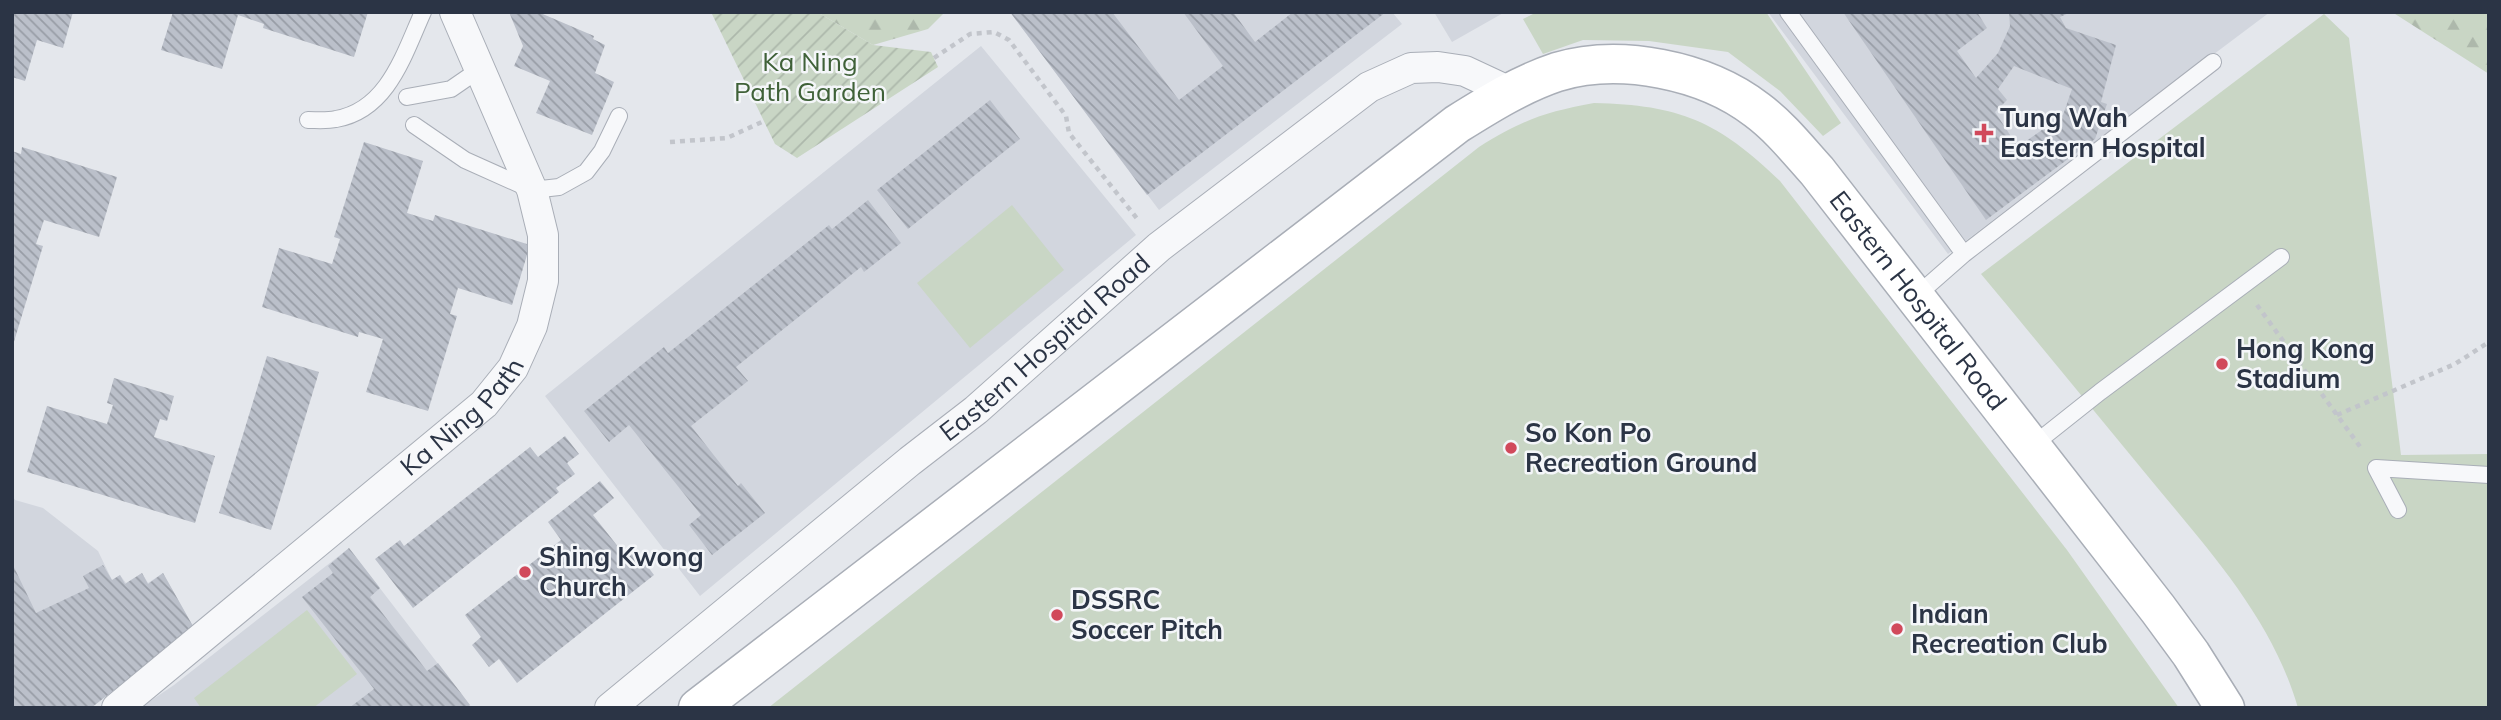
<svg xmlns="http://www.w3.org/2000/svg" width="2501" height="720" font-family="Mulish,sans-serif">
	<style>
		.built { fill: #d2d6de }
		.forest { fill: url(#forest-firs) }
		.park { fill: #c9d6c5 }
		.garden { fill: url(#garden-furrows) }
		.building { fill: url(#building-back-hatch); fill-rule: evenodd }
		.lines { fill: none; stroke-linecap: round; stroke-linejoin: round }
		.lane-casing { stroke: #a9aeb7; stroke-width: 18 }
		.street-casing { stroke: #a9aeb7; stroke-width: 32 }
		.secondary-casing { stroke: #a9aeb7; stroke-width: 41 }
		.path { stroke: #c2c5cb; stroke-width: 4.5; stroke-dasharray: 5 5; stroke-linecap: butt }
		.lane { stroke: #f7f8fa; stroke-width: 16 }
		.street { stroke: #f7f8fa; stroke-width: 30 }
		.secondary { stroke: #fff; stroke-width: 38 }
		.poi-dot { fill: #d1495b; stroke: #f4f6f9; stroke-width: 2.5 }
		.labels { text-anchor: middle; stroke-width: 5; stroke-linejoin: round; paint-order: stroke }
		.park-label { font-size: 26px; fill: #3f6138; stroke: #f4f6f9 }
		.poi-label { font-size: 26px; font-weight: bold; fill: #2b3445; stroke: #f4f6f9; text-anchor: start }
		.street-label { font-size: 26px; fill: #2b3445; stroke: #f4f6f9 }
	</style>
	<defs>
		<pattern id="forest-firs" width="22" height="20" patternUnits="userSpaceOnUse" patternTransform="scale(1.75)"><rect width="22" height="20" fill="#c9d6c5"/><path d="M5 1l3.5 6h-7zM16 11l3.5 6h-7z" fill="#adb8ab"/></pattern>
		<pattern id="garden-furrows" width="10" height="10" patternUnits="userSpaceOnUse" patternTransform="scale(1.75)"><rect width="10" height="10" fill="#c9d6c5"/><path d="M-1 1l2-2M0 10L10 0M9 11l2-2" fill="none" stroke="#adb8ab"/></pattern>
		<pattern id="building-back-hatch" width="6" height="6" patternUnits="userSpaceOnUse" patternTransform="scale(1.75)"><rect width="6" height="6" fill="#bbc0ca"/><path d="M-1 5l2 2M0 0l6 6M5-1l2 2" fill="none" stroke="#989da6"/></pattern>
	</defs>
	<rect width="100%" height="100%" fill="#e4e7ec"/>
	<path class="built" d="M1010,12H1392L1402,24L1159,210Z
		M1434,12H1505L1452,42Z
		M1768,12H2270L1948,254Z
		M981,46L1136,235L700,596L545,396Z
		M12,495L15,500L43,508L98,551L112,580L120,575L126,583L142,573L148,583L163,573L194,628L12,708Z
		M349,548L472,708H140L174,685Z"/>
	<path class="forest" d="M817,12H945L928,29L873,45Z
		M2392,12H2489V74Z"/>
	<path class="park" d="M1537,12H1766L1841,123L1823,136L1780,91L1728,52L1649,41L1583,40L1543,54L1523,19Z
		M2324,14L2349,38L2401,455L2489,454V708H2298C2272,617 2205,546 2146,474C2091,407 2036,340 1981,274Z
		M1594,103C1680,105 1718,121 1780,181L2067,550L2179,708H768L1479,147C1522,120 1545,112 1594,103Z
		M1012,205L1064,270L970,348L917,283Z
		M307,610L357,674L313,708H201L194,698Z"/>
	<path class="garden" d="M711,12H817L873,45L931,52L938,67L797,158L775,144Z"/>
	<path class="building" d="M12,12H73L63,48L37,40L25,81L12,77Z
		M173,12H368L354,57L263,28L264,24L238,15L222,69L161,50Z
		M509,12H538L594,36L593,39L605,45L595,73L614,82L592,135L536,113L550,81L514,66L523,46Z
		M1010,12H1112L1179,100L1223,66L1183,12H1233L1255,42L1293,12H1386L1147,195Z
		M1843,12H1977L1987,28L1957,51L1976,78L1998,53L2010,26L2009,12H2071L2060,17L2066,28L2116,45L2101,102L2107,104L2095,139L1986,220ZM2014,66L2072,89L2063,115L2018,147L1995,112L2007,100L1998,89Z
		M990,100L1020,139L908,229L877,190Z
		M364,142L423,161L407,213L433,221L435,215L530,245L512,305L458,288L450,314L457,316L428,411L366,392L383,339L359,332L358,337L262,307L279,248L332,264L340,239L334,237Z
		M22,147L117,177L99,237L44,220L36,244L43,246L13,345L12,151L21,154Z
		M868,200L901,243L864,272L861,267L736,367L748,381L691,426L738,486L741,483L765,513L712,555L689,525L701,515L629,425L609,442L584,411L664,347L668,353L829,225L832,229Z
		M267,356L319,372L271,530L219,513Z
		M114,378L174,396L167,421L160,419L154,437L215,456L195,523L27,472L47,406L107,424L113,405L107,403Z
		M565,436L579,454L567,463L575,474L556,488L559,492L413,608L375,559L400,540L404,546L530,447L538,457Z
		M600,481L614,498L593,515L627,558L636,551L654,575L517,683L499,659L489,667L472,645L481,637L465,615L561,540L548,522Z
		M349,548L380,588L370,597L427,671L438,663L470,705L466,708H349L374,689L302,597L333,573L328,566Z
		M12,563L36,613L89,588L83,576L103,565L112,580L120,575L125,584L142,573L148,584L163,573L194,628L91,708H12Z"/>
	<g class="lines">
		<g class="lane-casing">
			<path id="lane" d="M1788,12L1964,254
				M407,97L451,89L480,69
				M308,120C317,120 327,121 336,119C388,110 404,54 423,12
				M414,125L465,160L532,190L559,187L586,172L602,151L619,116
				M1915,297L1964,254L2213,62
				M2032,446L2100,392L2281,257
				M2398,510L2376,468L2489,475"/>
		</g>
		<g class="street-casing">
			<g id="street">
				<path id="s1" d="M117,708L484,404L513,368L532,326L543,281V235L532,190L455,12"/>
				<path id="s2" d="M610,708L910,461L976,410L1159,247L1369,87L1411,68L1438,67L1465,71L1510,92"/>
			</g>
		</g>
		<g class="secondary-casing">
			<g id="secondary">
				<path id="s3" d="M698,708L1457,124C1489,104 1521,84 1557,72C1620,53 1705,70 1757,110C1780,127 1798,150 1817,171L2158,609L2191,654L2225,708"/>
			</g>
		</g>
		<path class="path" d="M934,58L970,34L994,32L1009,40L1066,116L1069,133L1139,221
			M670,142L727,138L764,121
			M2257,305L2361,448
			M2337,415L2455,364L2489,342"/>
		<use href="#lane" class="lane"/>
		<use href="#street" class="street"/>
		<use href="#secondary" class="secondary"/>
	</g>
	<g class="poi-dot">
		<path d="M1980.5 122.5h7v7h7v7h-7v7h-7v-7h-7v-7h7z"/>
		<circle cx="2222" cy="364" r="7"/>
		<circle cx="1511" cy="448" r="7"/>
		<circle cx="525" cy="572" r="7"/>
		<circle cx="1057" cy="615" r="7"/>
		<circle cx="1897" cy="629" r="7"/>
	</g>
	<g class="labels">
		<g class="park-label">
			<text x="810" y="71">Ka Ning<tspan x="810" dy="30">Path Garden</tspan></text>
		</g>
		<g class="poi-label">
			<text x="2000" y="127">Tung Wah<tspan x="2000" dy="30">Eastern Hospital</tspan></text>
			<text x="2236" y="358">Hong Kong<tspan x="2236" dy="30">Stadium</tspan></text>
			<text x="1525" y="442">So Kon Po<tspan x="1525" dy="30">Recreation Ground</tspan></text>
			<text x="539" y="566">Shing Kwong<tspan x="539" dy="30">Church</tspan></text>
			<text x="1071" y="609">DSSRC<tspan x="1071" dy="30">Soccer Pitch</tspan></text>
			<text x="1911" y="623">Indian<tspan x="1911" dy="30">Recreation Club</tspan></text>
		</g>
		<g class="street-label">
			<text dy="9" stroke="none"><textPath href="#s3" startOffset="1531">Eastern Hospital Road</textPath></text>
			<text dy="9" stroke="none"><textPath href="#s2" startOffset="565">Eastern Hospital Road</textPath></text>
			<text dy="9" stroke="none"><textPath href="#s1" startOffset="452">Ka Ning Path</textPath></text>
		</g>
	</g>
	<rect width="2501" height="720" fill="none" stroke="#2b3445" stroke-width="28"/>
</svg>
